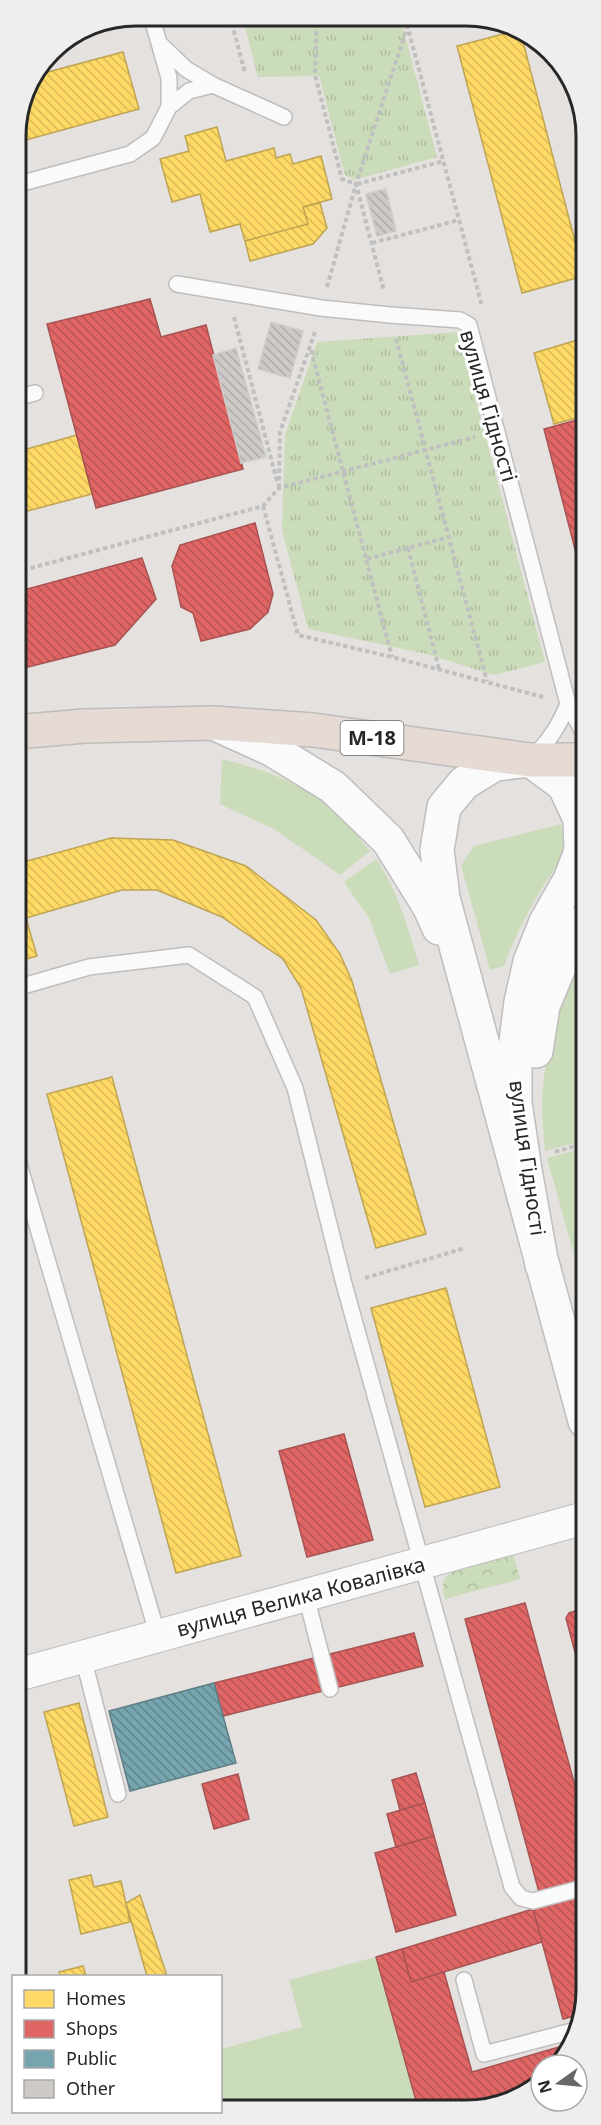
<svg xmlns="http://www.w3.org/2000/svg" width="601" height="2125" font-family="'Noto Sans',sans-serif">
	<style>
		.grass { fill: #cbdcba }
		.forest { fill: url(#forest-crowns) }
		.park { fill: url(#park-tufts) }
		.homes { fill: url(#homes-back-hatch); stroke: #bea453; stroke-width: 1.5 }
		.shops { fill: url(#shops-back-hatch); stroke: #a85353; stroke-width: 1.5 }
		.public { fill: url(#public-back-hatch); stroke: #5e7f86; stroke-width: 1.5 }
		.building { fill: url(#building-back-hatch); stroke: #cfcdca; stroke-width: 1.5 }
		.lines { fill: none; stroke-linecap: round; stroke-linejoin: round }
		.lane-casing { stroke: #bfbebe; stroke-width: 18 }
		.street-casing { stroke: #bfbebe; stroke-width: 34 }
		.secondary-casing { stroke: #bfbebe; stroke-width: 36 }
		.highway-casing { stroke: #bebdbc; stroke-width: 36 }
		.path { stroke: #c1c0c0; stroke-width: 4; stroke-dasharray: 4.5 3; stroke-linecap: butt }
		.lane { stroke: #fbfafa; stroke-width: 15 }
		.street { stroke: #fbfafa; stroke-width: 32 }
		.secondary { stroke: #fbfafa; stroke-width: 33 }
		.highway { stroke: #e5dad4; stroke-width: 33 }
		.labels { text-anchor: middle; stroke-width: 6; stroke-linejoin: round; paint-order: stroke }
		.shield { fill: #fff; stroke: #686868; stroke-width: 1.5 }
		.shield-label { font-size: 20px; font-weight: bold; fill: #272727 }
		.street-label { font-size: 21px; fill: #272727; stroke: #fff }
		.rim { fill: none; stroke: #272727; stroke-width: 3 }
	</style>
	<defs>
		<pattern id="forest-crowns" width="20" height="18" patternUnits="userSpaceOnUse" patternTransform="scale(1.5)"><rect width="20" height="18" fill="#cbdcba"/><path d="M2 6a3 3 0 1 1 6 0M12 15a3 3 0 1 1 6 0" fill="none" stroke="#aebda0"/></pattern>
		<pattern id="park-tufts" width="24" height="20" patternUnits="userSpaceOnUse" patternTransform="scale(1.5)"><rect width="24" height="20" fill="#cbdcba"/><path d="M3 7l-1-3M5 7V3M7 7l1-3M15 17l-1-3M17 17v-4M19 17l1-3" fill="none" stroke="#aebda0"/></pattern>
		<pattern id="homes-back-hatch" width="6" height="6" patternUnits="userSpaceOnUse" patternTransform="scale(1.5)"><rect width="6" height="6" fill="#ffd966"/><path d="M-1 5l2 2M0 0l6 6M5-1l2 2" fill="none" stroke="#dbba58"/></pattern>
		<pattern id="shops-back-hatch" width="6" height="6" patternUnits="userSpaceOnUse" patternTransform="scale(1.5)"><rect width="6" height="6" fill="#e06666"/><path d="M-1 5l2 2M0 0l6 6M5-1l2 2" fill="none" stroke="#b65454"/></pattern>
		<pattern id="public-back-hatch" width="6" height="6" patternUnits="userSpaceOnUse" patternTransform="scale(1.5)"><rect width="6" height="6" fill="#76a5af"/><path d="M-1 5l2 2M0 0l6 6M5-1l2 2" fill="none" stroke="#61868e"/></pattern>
		<pattern id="building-back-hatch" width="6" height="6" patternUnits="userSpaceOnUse" patternTransform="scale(1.5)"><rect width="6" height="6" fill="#ccc9c7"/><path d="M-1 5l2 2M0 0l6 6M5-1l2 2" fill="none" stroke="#afadab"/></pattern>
	</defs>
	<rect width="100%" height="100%" fill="#e4e1de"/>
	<path class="grass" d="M222,759C262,769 301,782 333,809C347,821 358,837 370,851L340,875L274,829L220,804Z
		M561,824L567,851C541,887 519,924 504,966L490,970L461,865L474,846Z
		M376,859C398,891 408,928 419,965L390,974L369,918L344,882Z
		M585,946V1113L581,1123V1141L545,1151C544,1136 542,1120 542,1105C543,1056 560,988 585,946Z
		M584,1148L585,1285L583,1287L547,1158Z
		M376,1957L418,2108H221V2049L302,2027L289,1980Z"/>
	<path class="forest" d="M513,1554L520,1579L445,1599C443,1592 441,1584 446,1577C455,1565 497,1558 513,1554Z"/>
	<path class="park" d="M242,16L400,17L437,157L354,180L345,175L319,76L258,77Z
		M458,332L545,662L494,675L427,654L308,629L282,530L285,435L317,342Z"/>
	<path class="homes" d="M515,31L521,34L584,276L522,293L457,46Z
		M123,52L139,109L15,143V128L24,89L33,76Z
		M217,127L226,161L274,148L276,158L290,154L293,164L321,156L332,199L303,207L308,224L245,241L240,224L210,232L200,194L172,202L160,159L189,151L185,136Z
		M320,203L327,228L313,244L250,261L245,241L308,224L303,207Z
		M584,338V416L554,424L534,353Z
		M77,435L92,494L16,514V452Z
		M111,838L173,840L246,866L316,920L340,954L352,981L426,1234L376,1248L301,988L283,959L222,917L157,890H122L26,918L37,956L16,962V864Z
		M112,1077L241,1556L176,1573L47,1094Z
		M446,1288L500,1487L425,1507L371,1308Z
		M79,1703L108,1817L74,1826L44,1712Z
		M91,1875L94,1887L121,1881L130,1922L81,1934L69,1880Z
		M140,1895L167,1976H147L126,1903Z
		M83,1966L86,1976H60L59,1972Z"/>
	<path class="shops" d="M150,299L161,337L206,325L243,469L96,508L47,324Z
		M584,418V584L544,429Z
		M255,523L273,594L268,612L250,629L201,641L193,613L181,607L172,566L180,545Z
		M142,558L156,599L115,645L16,670V592Z
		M344,1434L373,1540L307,1557L279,1451Z
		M525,1603L586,1826V1879L539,1892L465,1619Z
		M585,1608V1690L566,1618L569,1613Z
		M414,1633L423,1666L223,1716L214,1683Z
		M416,1773L425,1803L400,1810L392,1780Z
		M238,1774L249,1819L214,1829L202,1784Z
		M425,1803L434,1836L396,1847L387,1814Z
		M434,1836L456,1915L396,1932L375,1853Z
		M586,1894V1997L578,2015L563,2019L533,1909Z
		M533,1909L542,1942L411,1982L402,1949Z
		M402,1949L411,1982L444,1972L472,2072L566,2045L558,2065H541V2078L525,2087L454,2108H418L376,1957Z"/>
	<path class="public" d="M214,1683L236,1763L130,1791L109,1711Z"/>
	<path class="building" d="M386,189L396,231L377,236L366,194Z
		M271,322L303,331L290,378L258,369Z
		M236,348L266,457L241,463L213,355Z"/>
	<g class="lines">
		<g class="lane-casing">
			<path id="lane" d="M151,15L169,78V107
				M160,44L186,69L213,85L284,117
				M15,185L130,154L153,138L169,107L189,91L213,85
				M177,284L321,308L390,315L460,320L469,325L568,704C559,726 549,741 532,758
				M16,398L35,393
				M568,704L584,734
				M16,988L89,967L189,955L255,997L295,1088L344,1284L512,1887L521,1898L533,1901L586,1887
				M16,1154L158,1636
				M306,1596L330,1689
				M83,1657L118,1794
				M464,1980L484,2054L572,2031"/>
		</g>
		<g class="street-casing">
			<path id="street" d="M17,1675L585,1518"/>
		</g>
		<g class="secondary-casing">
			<path id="secondary" d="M218,725L271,749L333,787L388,840L429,906L439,928
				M536,1051L543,1006L565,953L585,920
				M542,1265L525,1170L515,1103V1049L521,1002L530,962L546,922L570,880L581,851L580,819L564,785L530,760L495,764L464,783L444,807L437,850L443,898L585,1421"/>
		</g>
		<g class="highway-casing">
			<path id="highway" d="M16,732L85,726L214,723L313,730L530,760H584"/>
		</g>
		<path class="path" d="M230,16L245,73
			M317,16L315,75L342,179L356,184L384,291
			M405,17L482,306
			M176,21L195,15
			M357,184L444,161
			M372,243L459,220
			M327,287L356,184L407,28
			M234,317L277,481
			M396,339L487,681
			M311,350L392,657
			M279,488L280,432L316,329
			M263,506L298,635L392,657L543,697
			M408,548L439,669
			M367,559L449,537
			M16,572L263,506L279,488L475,437
			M555,1152L585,1143
			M365,1278L465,1248"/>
		<use href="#lane" class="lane"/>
		<use href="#street" class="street"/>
		<use href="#secondary" class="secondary"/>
		<use href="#highway" class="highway"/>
	</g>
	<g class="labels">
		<rect class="shield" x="340.5" y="721" width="63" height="34" rx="4.5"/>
		<g class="shield-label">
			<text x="372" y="745">М-18</text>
		</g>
		<g class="street-label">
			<text transform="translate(488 406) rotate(74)" y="7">вулиця Гідності</text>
			<text transform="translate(527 1158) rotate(82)" y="7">вулиця Гідності</text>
			<text transform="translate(301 1597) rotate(-15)" y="7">вулиця Велика Ковалівка</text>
		</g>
	</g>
	<path d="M0 0H601V2125H0ZM136 26H466A110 110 0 0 1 576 136V1990A110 110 0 0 1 466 2100H136A110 110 0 0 1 26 1990V136A110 110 0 0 1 136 26Z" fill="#eee" fill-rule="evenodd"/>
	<path class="rim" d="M136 26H466A110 110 0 0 1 576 136V1990A110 110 0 0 1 466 2100H136A110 110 0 0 1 26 1990V136A110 110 0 0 1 136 26Z"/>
	<rect x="12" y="1975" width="210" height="138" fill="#ffffff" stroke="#a9a9a9" stroke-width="1.5"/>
	<rect x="24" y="1990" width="30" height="18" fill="#ffd966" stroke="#a9a9a9" stroke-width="1.5"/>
	<text x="66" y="2005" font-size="18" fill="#272727">Homes</text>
	<rect x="24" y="2020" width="30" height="18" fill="#e06666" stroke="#a9a9a9" stroke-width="1.5"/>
	<text x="66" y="2035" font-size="18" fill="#272727">Shops</text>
	<rect x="24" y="2050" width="30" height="18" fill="#76a5af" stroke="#a9a9a9" stroke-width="1.5"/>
	<text x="66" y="2065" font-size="18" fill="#272727">Public</text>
	<rect x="24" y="2080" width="30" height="18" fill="#ccc9c7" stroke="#a9a9a9" stroke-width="1.5"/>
	<text x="66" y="2095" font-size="18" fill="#272727">Other</text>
	<g transform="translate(559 2083) rotate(255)"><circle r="28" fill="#ffffff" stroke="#a9a9a9" stroke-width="1.5"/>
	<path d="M0-4.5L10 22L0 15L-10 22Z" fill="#696867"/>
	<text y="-9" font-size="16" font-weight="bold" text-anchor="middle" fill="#272727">N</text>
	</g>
</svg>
